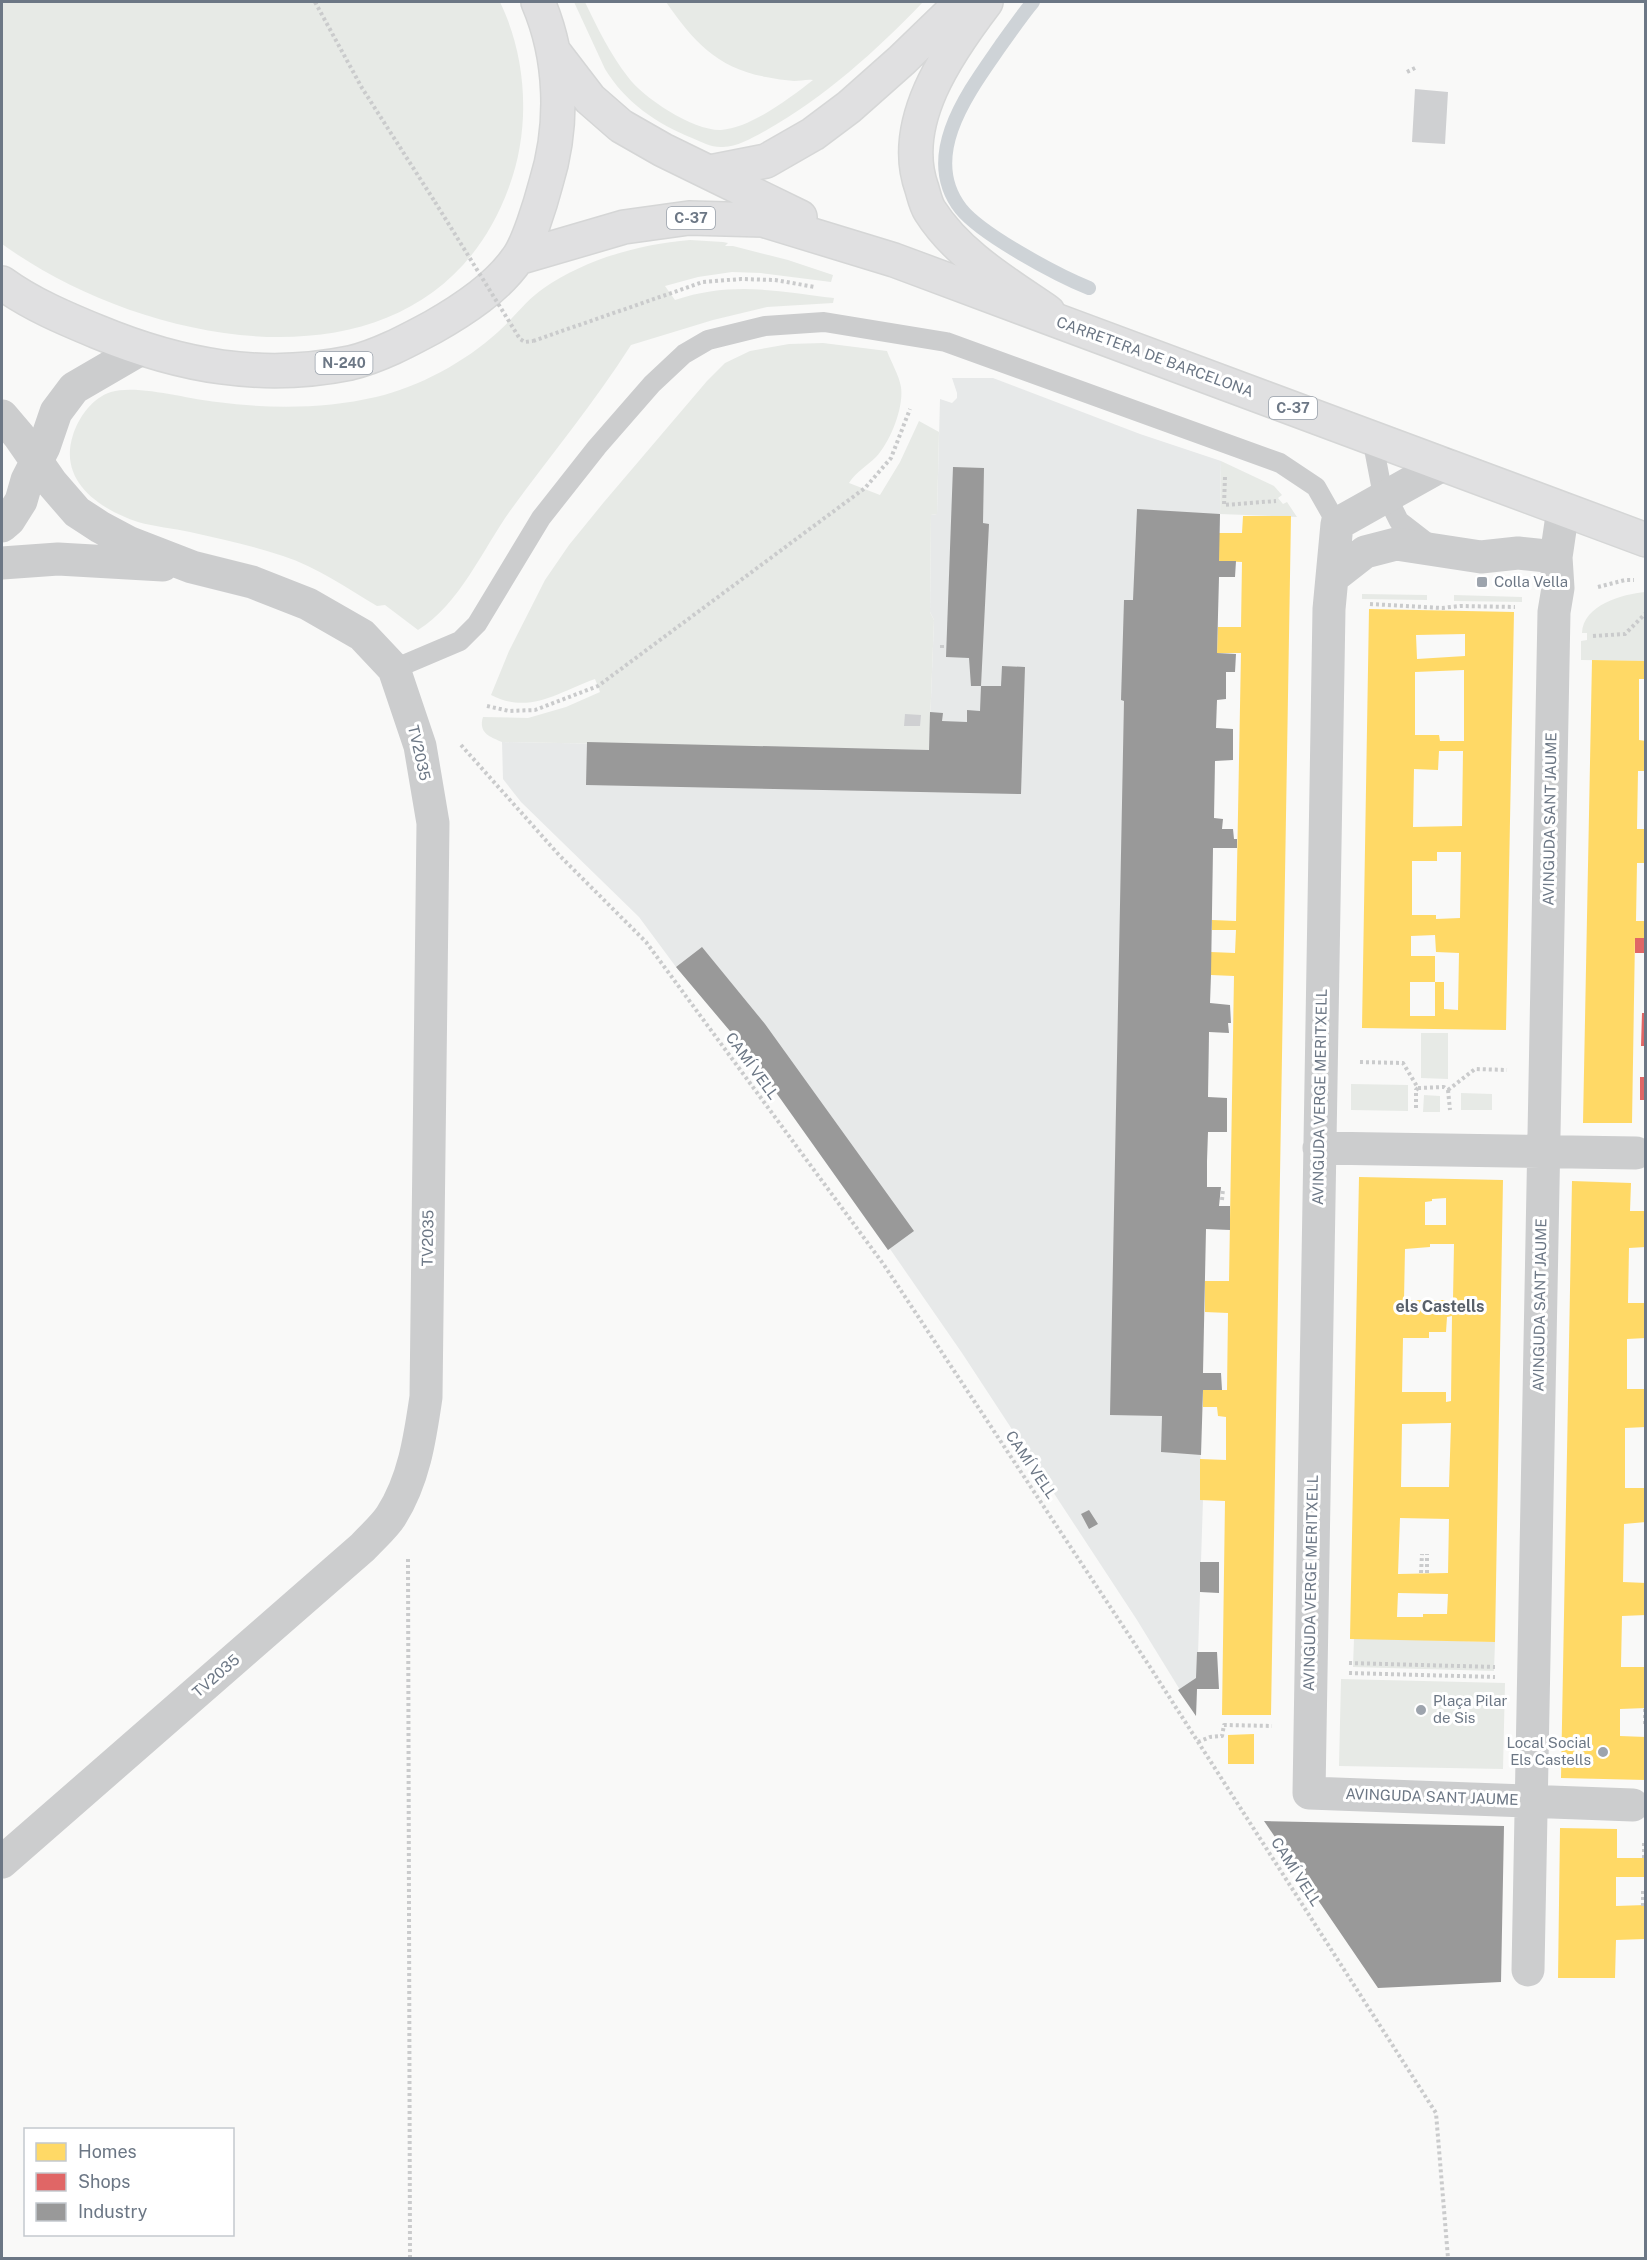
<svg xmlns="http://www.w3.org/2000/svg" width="1647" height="2260" font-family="'Public Sans',sans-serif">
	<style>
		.built { fill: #e7e9e9 }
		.green { fill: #e7eae6 }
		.homes { fill: #ffd966; fill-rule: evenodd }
		.shops { fill: #e06666 }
		.industry { fill: #999 }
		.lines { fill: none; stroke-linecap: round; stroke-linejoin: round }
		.stream { stroke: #ced3d7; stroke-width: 14 }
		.building { fill: #cfd0d2 }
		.secondary-casing { stroke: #d6d7d7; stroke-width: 36 }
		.primary-casing { stroke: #d5d6d6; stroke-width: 36 }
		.path { stroke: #cacbcc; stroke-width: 4; stroke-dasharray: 3 3; stroke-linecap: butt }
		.service { stroke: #cccdce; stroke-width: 20 }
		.minor { stroke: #cccdce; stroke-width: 33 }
		.tertiary { stroke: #cccdce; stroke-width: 33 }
		.secondary { stroke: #e0e0e1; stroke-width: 33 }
		.primary { stroke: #e0e0e1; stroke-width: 33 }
		.path-bridge { stroke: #cacbcc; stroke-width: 4; stroke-dasharray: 3 3; stroke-linecap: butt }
		.poi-dot { fill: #9da4ad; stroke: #fff; stroke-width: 2 }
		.labels { text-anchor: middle; stroke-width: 6; stroke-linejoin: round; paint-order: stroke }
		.shield { fill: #fff; stroke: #98a0aa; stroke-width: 1.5 }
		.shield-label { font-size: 14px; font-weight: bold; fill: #6c7785 }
		.street-label { font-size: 15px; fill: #6c7785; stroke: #fff }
		.poi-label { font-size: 15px; fill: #6c7785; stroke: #fff; text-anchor: start }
		.neighbourhood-label { font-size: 16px; font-weight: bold; fill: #59616b; stroke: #fff }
	</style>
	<rect width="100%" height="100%" fill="#f9f9f8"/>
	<path class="built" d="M952,378H993L1140,434L1221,461L1201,1415L1200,1500H1203L1196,1716L1137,1620L962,1353L890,1249L888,1250L765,1077L735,1037L676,967L639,917L521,802L503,779L502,742L869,749L930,725L934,620L930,612L931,515L937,514L940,399L952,403L957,398V393Z"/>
	<path class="green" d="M2,2H500C527,58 531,128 509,187C430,404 150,351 2,244Z
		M574,2H585C597,27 610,54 628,77C643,98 694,131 721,130C751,128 790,98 813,80C806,79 801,81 794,81C785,80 775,79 766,77C717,68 693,41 666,2H923C876,51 825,97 765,131C752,138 737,147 723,147C712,148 702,142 692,138C657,124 625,102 605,69Z
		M690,240L723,242L728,243L725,246H733L788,260L833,275L831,282L761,273L732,272L698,277L665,286L675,300C732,281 777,291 834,298L833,303L767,307L713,320L631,345C594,403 550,456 510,511C483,549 459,605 418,630L385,605L377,606C347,588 317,567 283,556C253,546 221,539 190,532C173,528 155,527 138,522C99,509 58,481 73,435C79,417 92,398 111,392C137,384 188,399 217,402C270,409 324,409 376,397C419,387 465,362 498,332C514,318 526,300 544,288C586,259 640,244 690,240Z
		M823,343L887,351C891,362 899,375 901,387C904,408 890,442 876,457C867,466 856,472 849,483L880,495L900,462L919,421L939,432L937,514L931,515L930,612L934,620L929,750L502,742C490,737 478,733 483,717L528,718L566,707L600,692L595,679C558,692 530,715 491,695L509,651L545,580L569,545L604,502L707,381L725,363L750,351L789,344Z
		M1221,461L1274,486L1282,495L1278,498L1283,504L1287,502L1297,517L1220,514Z
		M1645,592V661L1581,660V641L1587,640V633H1582C1583,605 1623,594 1645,592Z
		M1362,594L1427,595V600L1362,599Z
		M1454,595L1522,597V602L1454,601Z
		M1421,1033H1448V1079L1421,1078Z
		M1351,1084L1408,1085V1111L1351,1110Z
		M1461,1093L1492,1094V1110H1461Z
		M1424,1095L1440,1096V1112H1423Z
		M1354,1638L1495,1642L1494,1671L1353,1667Z
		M1341,1679L1505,1683L1503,1769L1339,1766Z"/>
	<path class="homes" d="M1243,516H1291L1271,1715H1222L1225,1501L1200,1500V1459L1226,1460V1417L1218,1416L1217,1407H1203V1390H1227L1228,1313L1205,1312V1281H1229L1234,976L1211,975V952L1235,953L1236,930H1212V920L1236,921L1241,653H1217L1218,627H1241L1242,562L1219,561V533H1242Z
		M1369,609L1514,612L1506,1030L1362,1028ZM1465,634V656L1417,659L1416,635ZM1464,670V741H1440L1439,735H1415V672ZM1439,751H1463L1462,826L1413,827L1414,769L1438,770ZM1437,852H1461L1460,918L1436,919V915H1412V861H1437ZM1435,935L1436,952L1459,953L1458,1010L1444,1009V982H1435V1016H1410V982H1435V956H1411V936Z
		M1592,660L1646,661V679H1639V740L1646,741V771H1638L1637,829H1646V863H1637L1636,921H1646V938H1635L1632,1123H1583Z
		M1359,1177L1503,1180L1495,1642L1350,1639ZM1446,1198V1225H1425V1202L1432,1201V1199ZM1430,1244H1454L1453,1300H1404L1405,1249L1430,1247ZM1452,1316L1451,1401L1446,1402V1392H1402L1403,1338H1429V1332H1446L1447,1317ZM1451,1423L1449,1487H1401L1402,1424ZM1400,1518L1449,1519L1448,1573L1398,1574ZM1398,1593L1448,1594L1447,1614H1423V1617H1397Z
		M1572,1181L1631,1183L1630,1211H1646V1247L1629,1248L1628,1303H1646V1338L1627,1339V1389H1646V1427L1625,1428V1488H1646V1522L1624,1524L1623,1582L1646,1583V1615L1622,1616L1621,1667H1646V1708L1620,1709V1736L1646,1737V1780L1561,1778Z
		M1254,1734V1764H1228V1735Z
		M1560,1828L1617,1829V1858H1646V1877H1616V1906L1645,1905L1646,1929L1645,1939L1616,1940L1615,1978H1558Z"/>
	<path class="shops" d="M1635,938H1646V953H1635Z
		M1642,1013H1646V1046H1641Z
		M1640,1077H1646V1100H1640Z"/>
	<path class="industry" d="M953,467L984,468L983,523L989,524L981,686H971L969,658L946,657Z
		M1137,509L1220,514L1219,561H1236L1235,577H1219L1217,653L1236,654L1235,672H1226V699L1217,700L1216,728L1233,729V760L1215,761L1214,818L1223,819L1222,829H1233L1234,839H1237V848H1213L1211,975L1210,1003L1230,1005L1231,1023H1228L1229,1033L1209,1032L1208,1097L1227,1098V1132H1208L1207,1161V1187H1221L1219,1206H1230V1230L1206,1229L1203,1373H1221L1222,1390H1203L1201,1455L1161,1452L1162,1416L1110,1415L1124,701L1121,700L1124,600H1133Z
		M1002,666L1025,667L1021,794L586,785L587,742L929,750L930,712L943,713L942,721L967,722V710L980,711L981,686H1001Z
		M702,947L765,1024L914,1231L888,1250L765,1077L735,1037L676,967Z
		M1089,1510L1098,1524L1089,1529L1081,1514Z
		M1200,1562H1219V1593L1200,1592Z
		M1197,1652H1217L1219,1689H1197L1196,1716L1178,1690L1196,1678Z
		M1264,1821L1504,1826L1501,1982L1378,1988Z"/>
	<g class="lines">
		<path class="stream" d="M1033,2C1022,15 1012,30 1001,45C970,90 919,155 961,209C982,235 1057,275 1089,288"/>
	</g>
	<path class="building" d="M1415,89L1448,92L1445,144L1412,142Z
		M905,714L921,715L920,726H904Z"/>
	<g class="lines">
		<g class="secondary-casing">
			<path id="secondary" d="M986,2C948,52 898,123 922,189C924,196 926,205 930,211C958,255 1006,283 1048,312
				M710,172L766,161L813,134L849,107L902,60L962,2"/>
		</g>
		<g class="primary-casing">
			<path id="primary" d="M554,52L590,99L621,126L663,150L800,217
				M518,258L624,227L689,218L763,220L894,260L1646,540
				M2,283C31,304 64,318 98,332C180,366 262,381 350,363C379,356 407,341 433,327C463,310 497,288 517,259C528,245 541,202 546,183C564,125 562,58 538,2"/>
		</g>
		<path class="path" d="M315,2L362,88L435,202
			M1407,72L1417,67
			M533,341L703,282L741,279L775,280L815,287
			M1225,477L1224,505L1276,501
			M1598,587L1625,580H1634
			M1370,604L1442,608L1460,606L1515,607
			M1593,636L1625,634L1646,613
			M942,648V645
			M487,706L509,711L535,710L598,686L865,488L891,458L910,409
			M461,745L559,855L646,942L884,1265L1150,1667L1436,2113L1448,2258
			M1360,1062L1403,1063L1418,1088L1416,1090V1109
			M1418,1088L1444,1087L1448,1090
			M1448,1090L1475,1069L1507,1070
			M1448,1090L1450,1110
			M1222,1200L1223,1189
			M408,1559L410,2258
			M1421,1573L1422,1554
			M1427,1573V1554
			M1349,1663L1495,1667
			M1349,1673L1495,1677
			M1645,1724V1708
			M1198,1742L1210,1737L1222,1736L1224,1725L1272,1726
			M1644,1843V1858
			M1643,1906V1888"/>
		<path class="service" d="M1372,438L1381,485L1399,521L1430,545
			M394,669L460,641L477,624L541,518L597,447L652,384L684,354L708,340L765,326L824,322L946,342L1280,463L1316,487L1337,524"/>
		<path class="minor" d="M1444,464L1337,524L1329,609L1309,1793L1633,1805
			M1333,577L1365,552L1396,544L1481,557L1518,553L1556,557
			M1319,1148L1636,1153
			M1528,1970L1554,612L1558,588L1556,557L1563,509"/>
		<path class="tertiary" d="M2,416L19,436L51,482L77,512L100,527L130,543L192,567L252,582L308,604L362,635L394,669L420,746L433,823L426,1397C420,1438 414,1480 391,1516C384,1527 372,1537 363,1547L2,1862
			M2,526L9,520L21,501L27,480L44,447L56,412L74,388L141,349
			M2,563L58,559L163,565"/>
		<use href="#secondary" class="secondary"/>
		<use href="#primary" class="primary"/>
		<path class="path-bridge" d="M435,202L520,339L525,342L533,341"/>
	</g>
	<g class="poi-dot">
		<rect x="1476" y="576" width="12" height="12" rx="3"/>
		<circle cx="1421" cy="1710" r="6"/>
		<circle cx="1603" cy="1752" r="6"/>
	</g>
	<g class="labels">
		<g class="shield">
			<rect x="667" y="207" width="48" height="22" rx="4.5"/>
			<rect x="315.5" y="352" width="57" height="22" rx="4.5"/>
			<rect x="1269" y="397" width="48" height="22" rx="4.5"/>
		</g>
		<g class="shield-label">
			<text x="691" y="223">C-37</text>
			<text x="344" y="368">N-240</text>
			<text x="1293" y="413">C-37</text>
		</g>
		<g class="street-label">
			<text transform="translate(1155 357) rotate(20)" y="5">CARRETERA DE BARCELONA</text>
			<text transform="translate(419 753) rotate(77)" y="5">TV2035</text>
			<text transform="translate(1550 819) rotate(-89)" y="5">AVINGUDA SANT JAUME</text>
			<text transform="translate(752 1066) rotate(54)" y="5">CAMÍ VELL</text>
			<text transform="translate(1320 1097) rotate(-89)" y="5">AVINGUDA VERGE MERITXELL</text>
			<text transform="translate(428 1238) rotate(-89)" y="5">TV2035</text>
			<text transform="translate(1540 1305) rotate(-89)" y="5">AVINGUDA SANT JAUME</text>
			<text transform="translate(1031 1465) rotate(56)" y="5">CAMÍ VELL</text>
			<text transform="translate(1311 1583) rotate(-89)" y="5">AVINGUDA VERGE MERITXELL</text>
			<text transform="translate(216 1676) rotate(-41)" y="5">TV2035</text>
			<text transform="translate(1432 1797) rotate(2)" y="5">AVINGUDA SANT JAUME</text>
			<text transform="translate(1296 1872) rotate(57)" y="5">CAMÍ VELL</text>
		</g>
		<g class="poi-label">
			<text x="1494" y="587">Colla Vella</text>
			<text x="1433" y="1706">Plaça Pilar<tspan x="1433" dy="17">de Sis</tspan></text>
			<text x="1591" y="1748" text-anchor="end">Local Social<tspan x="1591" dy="17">Els Castells</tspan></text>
		</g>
		<g class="neighbourhood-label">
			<text x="1440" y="1312">els Castells</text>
		</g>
	</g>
	<rect width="1647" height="2260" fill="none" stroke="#6c7785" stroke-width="6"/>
	<rect x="24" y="2128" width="210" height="108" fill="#ffffff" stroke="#c4c9ce" stroke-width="1.5"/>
	<rect x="36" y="2143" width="30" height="18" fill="#ffd966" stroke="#c4c9ce" stroke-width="1.5"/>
	<text x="78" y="2158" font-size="18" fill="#6c7785">Homes</text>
	<rect x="36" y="2173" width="30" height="18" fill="#e06666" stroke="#c4c9ce" stroke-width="1.5"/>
	<text x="78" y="2188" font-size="18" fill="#6c7785">Shops</text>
	<rect x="36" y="2203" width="30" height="18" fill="#999999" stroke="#c4c9ce" stroke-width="1.5"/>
	<text x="78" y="2218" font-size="18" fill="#6c7785">Industry</text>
</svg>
